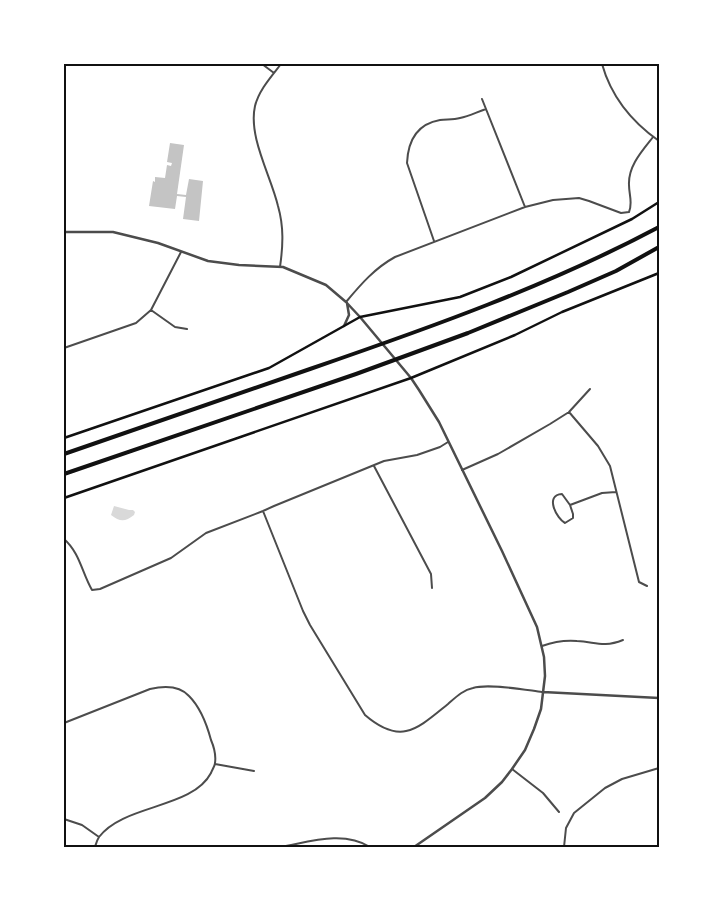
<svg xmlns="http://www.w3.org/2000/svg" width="723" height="911" font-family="'Alegreya Sans',sans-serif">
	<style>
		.water { fill: #d9d9d9 }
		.building { fill: #c4c4c4 }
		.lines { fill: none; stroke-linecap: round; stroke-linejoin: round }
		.minor { stroke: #4c4c4c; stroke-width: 2 }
		.tertiary { stroke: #4c4c4c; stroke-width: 2.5 }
		.secondary { stroke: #111; stroke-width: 2.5 }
		.motorway { stroke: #111; stroke-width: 4 }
		.neatline { fill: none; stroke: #111; stroke-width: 2 }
	</style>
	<rect width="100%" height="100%" fill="#fff"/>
	<path class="water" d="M114,506L129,510H133L135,512L134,515C125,522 120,522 111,515Z"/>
	<path class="building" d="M170,143L184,145L177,194L186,195L189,179L203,181L199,221L183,219L186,197L177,196L175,209L149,206L153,181L155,182V177L165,178L167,165L171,166L172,163L167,162Z"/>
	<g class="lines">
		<path class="minor" d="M262,64L274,73
			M602,64C611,96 632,122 659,141
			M482,99L525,207
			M434,241L407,163C408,141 417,124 440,120C446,119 453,120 460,118C469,116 477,112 486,109
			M280,267C283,246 284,227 278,206C271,176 248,137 255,106C259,90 271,77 281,64
			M346,302C361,284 375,268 395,257L525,207L553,200L579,198L589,201L621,213L629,212C633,203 629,195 629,185C628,166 642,151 653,137
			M151,310L175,327L187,329
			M64,348L136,323L151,310L181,252
			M569,412L598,446L610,466L639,582L647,586
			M374,466L431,574L432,588
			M462,470L498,454L550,424L569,412L590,389
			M570,505L573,514V518L565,523C557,519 544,495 562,494L570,505L602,493L616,492
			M263,511L303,611L310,625L365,715C401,746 417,729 448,704C456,697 463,690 473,688C488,683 526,690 542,692
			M64,539C80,553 82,573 92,590L100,589L171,558L206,533L263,511L274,506L384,461L417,455L440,447L448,442
			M542,646C553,642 565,640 577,641C596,642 603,648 623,640
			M64,723L150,689C163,686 179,685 189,696C200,707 207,725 211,740C214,747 216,756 215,763C215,766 212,770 211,773C192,809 124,804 99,837C97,840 96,844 95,847
			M215,764L254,771
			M512,769L543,793L559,812
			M64,819L82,825L99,837
			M281,847C309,842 343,830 370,847
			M564,847L566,828L574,813L605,788L622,779L659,768"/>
		<path class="tertiary" d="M64,232H113L158,243L208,261L239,265L283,267L326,285L346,302L360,317L411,378L419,390L439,422L502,551L537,627L544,657L545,676L541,709L534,729L525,750L512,769L502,782L485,798L414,847
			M344,326L349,315L347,303
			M543,692L659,698"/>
		<path class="secondary" d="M64,438L269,368L360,317L460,297L511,277L632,219L659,202
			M64,498L411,378L515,335L562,312L659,273"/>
		<path class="motorway" d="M64,454C146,425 228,397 310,369C429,328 548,286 659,227
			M64,474L356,374L468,333L568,292L616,271L659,247"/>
	</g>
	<rect width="723" height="911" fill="none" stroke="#ffffff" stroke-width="130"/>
	<rect x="65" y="65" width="593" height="781" class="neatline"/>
</svg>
